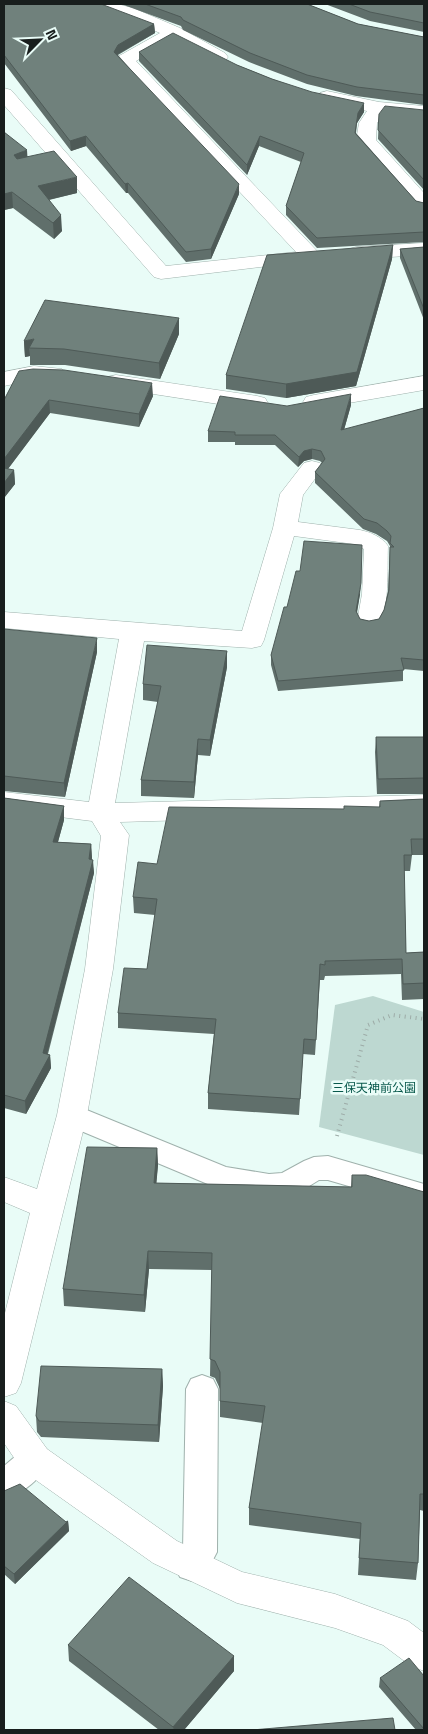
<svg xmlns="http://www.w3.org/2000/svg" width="428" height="1734" font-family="'Titillium Web','Noto Sans JP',sans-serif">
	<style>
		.green { fill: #bdd8d1 }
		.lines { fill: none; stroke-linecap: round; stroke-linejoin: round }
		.lane-casing { stroke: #9fb1ac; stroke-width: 2 }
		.street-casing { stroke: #9fb1ac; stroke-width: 1 }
		.path { stroke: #9daba7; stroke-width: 4; stroke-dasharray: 1 4.5; stroke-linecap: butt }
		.lane { fill: #fff; fill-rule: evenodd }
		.street { fill: #fff; fill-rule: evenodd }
		.wall { fill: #606f6b }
		.shaded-wall { fill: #4e5a57 }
		.building { fill: #70817c; stroke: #4e5a57 }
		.labels { text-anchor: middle; stroke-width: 5; stroke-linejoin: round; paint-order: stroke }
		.park-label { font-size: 12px; fill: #08584b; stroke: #e9fcf7 }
	</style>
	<rect width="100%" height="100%" fill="#e9fcf7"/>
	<path class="green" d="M373,996L424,1012V1155L319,1127L335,1005Z"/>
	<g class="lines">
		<g class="lane-casing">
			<path id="lane" d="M72,1104L226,1167L269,1174L282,1173L304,1161L314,1157L328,1156L424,1184V1208L328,1180H319L298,1193L287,1197L269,1198L222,1190L62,1123L58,1115L62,1107Z
				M202,1375L213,1379L218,1389L217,1552L204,1577L192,1581L180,1577L175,1566L183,1550L186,1389L191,1379Z
				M35,1446L47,1450L51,1460C43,1477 22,1494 4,1500V1466L23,1450Z"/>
		</g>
		<g class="street-casing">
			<path id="street" d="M89,4H117L133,8L180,28L225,53L228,57L225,61L219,62L213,61L174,39L136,61L318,252L321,256L318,260L161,279L154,277L4,105V88L11,90L166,266L296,252L116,60L119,56L160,33L121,16L92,8Z
				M327,91L379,102L424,106V118L384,114L377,123L376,140L424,193V211L417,209L356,141L359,123L367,111L320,101L318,97L320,93Z
				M424,243V255L356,259L349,257L346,253L349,249L356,247Z
				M34,366L62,369L65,374L62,379L54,381L34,380L4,386V372Z
				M116,375L257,396L265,398L268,403L265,408L257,410L108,387L105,382L108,377Z
				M424,376V390L314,409L306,407L303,402L306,397L314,395Z
				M312,461L320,463L323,468L303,495L298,522L360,530C370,532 382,537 388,546C387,569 390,609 378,628L369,630L360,628L357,622L362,594L364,549L354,544L294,536L264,640L261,646L252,648L144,641L115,803L424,795V813L120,822L129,835L113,969L87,1115L21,1383L16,1393L4,1397V1317L30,1213L4,1202V1177L37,1189L57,1115L85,969L101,836L92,821L4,810V792L89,802L119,639L4,628V612L242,631L273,528L280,494L304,463Z
				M4,1401L16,1406L47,1449L177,1541L242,1572L335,1594L408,1621L424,1633V1671L411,1666L383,1645L335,1628L237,1603L153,1563L23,1471L4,1443Z"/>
		</g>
		<path class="path" d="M337,1136L368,1025L392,1015L424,1019"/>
		<use href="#lane" class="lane"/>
		<use href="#street" class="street"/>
	</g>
	<path class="wall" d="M4,4L154,24L155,33L118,55L239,194L211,259L186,262L128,193H126L86,146L71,151L4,63Z
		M121,4H307L358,24L424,37V105L356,96L307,84L249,62L183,30L181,26Z
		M325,4H424V32L370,21Z
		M139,52L237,65L272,79L364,112L357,123L356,133L416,201L424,203V242L317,248L286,215V206L301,162L259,146L247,175L139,61Z
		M424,110V190L378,139L379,114Z
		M4,132L27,156L77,193L49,200L62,231L54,239L13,208L4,210Z
		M393,245L392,259L356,386L286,398L226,389V375Z
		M424,247V320L400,258V249Z
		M179,318V334L160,379L65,365H30V356L25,357L24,341Z
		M153,396L139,427L50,413L8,469L14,470L15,484L4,498V400Z
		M351,405L344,430L424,408V671L403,669V681L278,691L271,665V655L287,607L360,594L357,613L360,619L369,621L379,619L384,610L388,591L390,546L387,541L376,534L363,529L315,483V472L322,463L320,461L312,459L304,461L298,467L275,445H235V442H208V431L287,406Z
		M4,629L97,652L65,797L4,791Z
		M227,651V667L210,756L198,755L194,798L141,796V780L158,702L143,700V684Z
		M376,737H424V794H377L375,752Z
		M4,798L64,806V820L58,842L91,844L92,860L94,873L48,1054L50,1055L51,1068L26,1114L4,1108Z
		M424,799V855H412L410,871H404L406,953L424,952V999L402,1000L401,974L325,976L324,980H320L315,1055L303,1054L299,1115L208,1109V1093L214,1034L118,1028V1013L147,969L155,915L134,913L133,897L157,864L343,809L379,807L380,801Z
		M157,1148L158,1165L156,1183L351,1187L352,1175L424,1192V1511L420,1510L418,1563L416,1580L358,1575L360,1539L249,1525V1508L263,1423L220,1417V1389L215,1378L210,1376L212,1270L149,1269L145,1312L64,1306L63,1289Z
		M162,1369L163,1386L159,1442L41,1437L37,1432L36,1416Z
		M4,1491L66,1522L68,1521L69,1531L15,1584L4,1574Z
		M68,1645L234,1656V1671L184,1730H159L69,1661Z
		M424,1676V1730H416L379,1687L380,1678Z"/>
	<path class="shaded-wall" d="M154,24L155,33L118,54L115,61L114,52L118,45Z
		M364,103V112L357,123L355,142L358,113Z
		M86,136V146L71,151L70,141Z
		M260,136L259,146L247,175V165Z
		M27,150L28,166L15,170L14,155Z
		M77,177V193L39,202L38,186Z
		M128,183V193H126L125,184Z
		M239,184V194L211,259V249Z
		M12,192L13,208L4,210V194Z
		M61,215L62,231L54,239L53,223Z
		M393,245L392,259L356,386L286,398V384Z
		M179,318V334L160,379L159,363Z
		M34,339L29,348L30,356L25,357L24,341Z
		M152,383L153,396L139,427V414Z
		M351,394V405L341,440V430Z
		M49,400L50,413L4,474V459Z
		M312,449V459L304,461L298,467L299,457L304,451Z
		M14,470L15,484L4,498V483Z
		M361,583L360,594L355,622L356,611Z
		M97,638V652L65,797L64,783Z
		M227,651V667L210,756V740Z
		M198,739V755L194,798V782Z
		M64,806V820L54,856L53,842Z
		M91,844L92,858L90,872L93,860L94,873L45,1062L50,1055L51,1068L26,1114L25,1101L43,1053L89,859Z
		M157,1148L158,1165L155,1200L154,1183Z
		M148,1251L149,1269L145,1312L144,1295Z
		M162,1369L163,1386L159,1442L158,1425Z
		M4,1453L5,1463L4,1464Z
		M68,1521L69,1531L15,1584L14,1574Z
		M234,1656V1671L184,1730H174L173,1727Z"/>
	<path class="building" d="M4,4H101L154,24L118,45L114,52L239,184L211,249L186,252L128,183L125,184L86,136L70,141L4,55V51L5,50L4,49Z
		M145,4H307L358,24L424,37V95L357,87L307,75L250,53L183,20L181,17Z
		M349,4H424V23L370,12Z
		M173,33L237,65L272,79L312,92L364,103L358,113L355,133L416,201L424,203V232L317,238L286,206L304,153L260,136L247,165L139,52Z
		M385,106L424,110V180L378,130L379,114Z
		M4,132L27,150L14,155L17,159L54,151L76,176L77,177L38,186L61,215L53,223L12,192L4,194Z
		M393,245L357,372L286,384L226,375L267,255Z
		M424,247V309L400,249Z
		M45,300L179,318L159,363L64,349L29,348L34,339L24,341Z
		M33,369L64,370L152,383L139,414L49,400L4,459V400L19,371Z
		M351,394L341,430L424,408V660L401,658L404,670L278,681L271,655L284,607H287L296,571H300L304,541L362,545L361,583L356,611L360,619L369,621L379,619L384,610L389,590L390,547H394L390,543L391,536L387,531L377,523L364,519L315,472L325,459L321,451L312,449L304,451L299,457L275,435H235V432L208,431L220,396L287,406Z
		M4,468L14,470L4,483Z
		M4,629L97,638L64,783L4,776Z
		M147,645L227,651L210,740L198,739L194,782L141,780L161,686L143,684Z
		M376,737H424V778L378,779Z
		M4,798L64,806L53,842L91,844L89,859L93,860L43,1053L50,1055L25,1101L4,1095Z
		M424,799V839H411L412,855H404L406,953L424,952V983L403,984L402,959L325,961V965L320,964L316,1040L304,1039L300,1099L208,1093L216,1019L118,1013L124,968L147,969L157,899L133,897L138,862L157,864L169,807L344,809V806L380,807V801Z
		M87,1147L157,1148L154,1183L352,1187V1175H366L424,1192V1494H420L418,1563L359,1558L361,1523L249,1508L265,1406L220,1401V1372L215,1361L210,1359L212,1253L148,1251L144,1295L63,1289Z
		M41,1366L162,1369L158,1425L39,1421L36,1416Z
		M20,1484L66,1522L68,1521L14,1574L4,1566V1491Z
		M129,1577L234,1656L173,1727L68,1645Z
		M409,1658L424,1676V1729L380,1678Z
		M393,1718L395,1730H252Z"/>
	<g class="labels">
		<g class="park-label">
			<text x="374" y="1092">三保天神前公園</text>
		</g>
	</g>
	<rect width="428" height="1734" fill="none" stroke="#181e1d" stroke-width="10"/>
	<g transform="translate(40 40) rotate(66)" stroke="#e9fcf7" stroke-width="4" paint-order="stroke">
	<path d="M0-4L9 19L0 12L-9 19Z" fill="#181e1d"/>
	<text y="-8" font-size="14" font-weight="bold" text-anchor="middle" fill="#181e1d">N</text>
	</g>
</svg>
